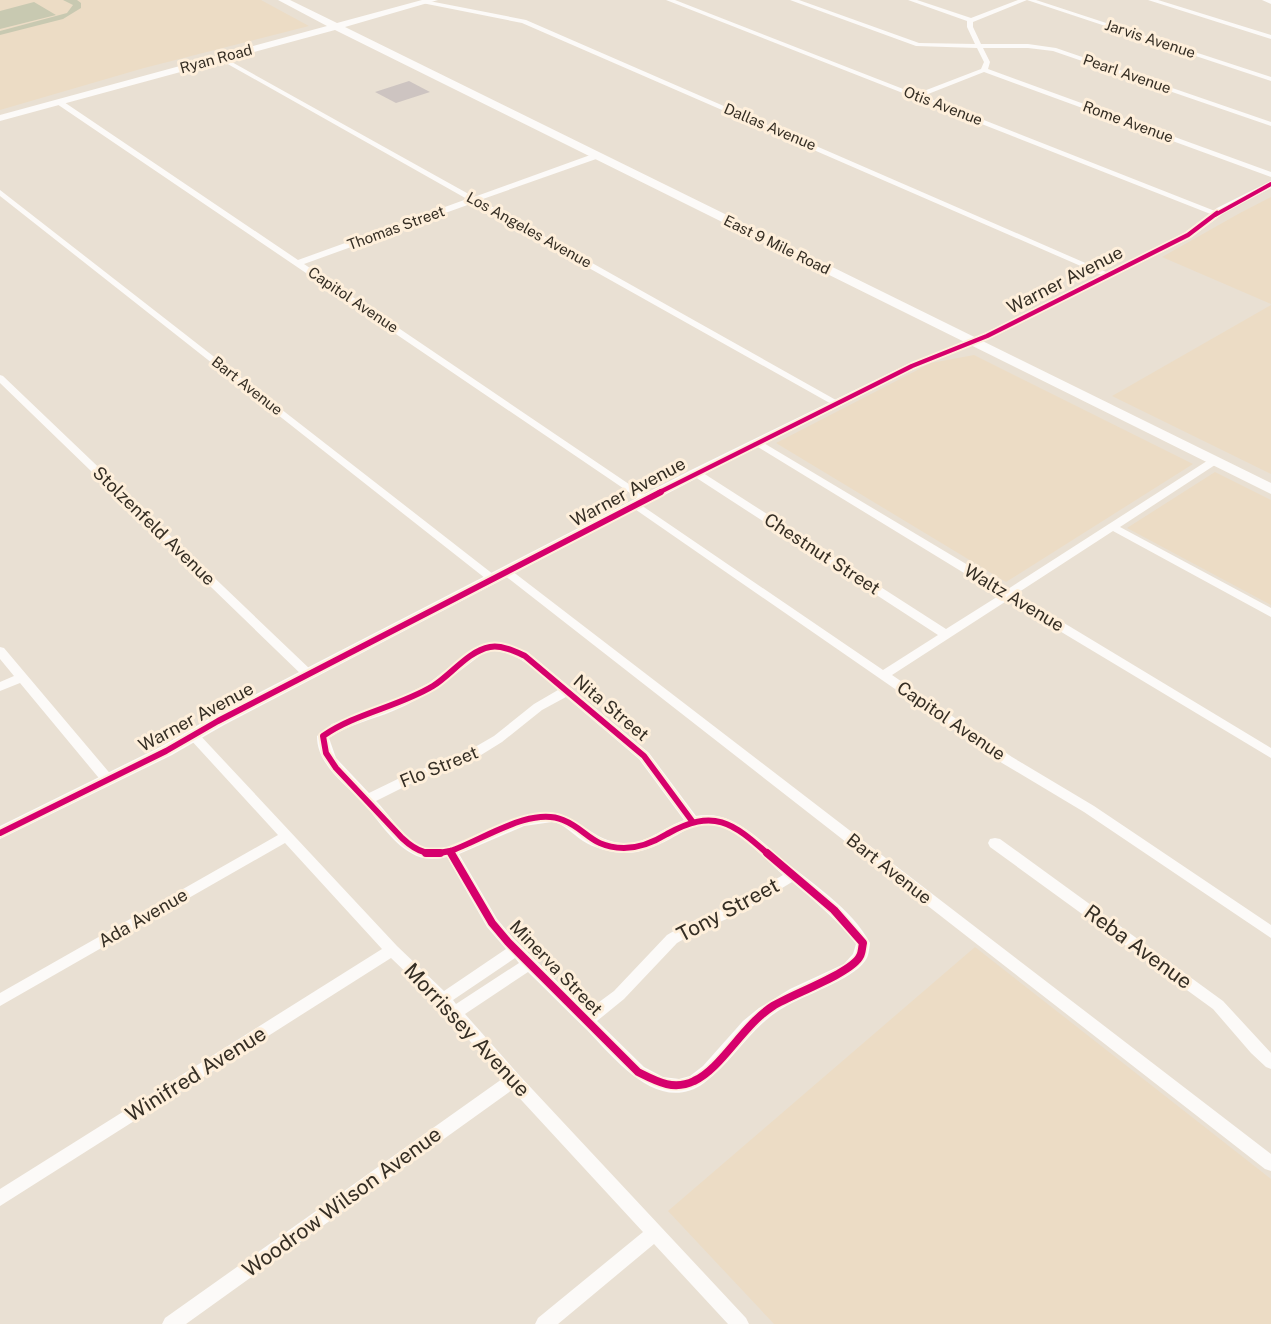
<svg xmlns="http://www.w3.org/2000/svg" width="1271" height="1324" font-family="'Public Sans',sans-serif">
	<style>
		.built { fill: #ecdcc5 }
		.green { fill: #c8c9b1 }
		.building { fill: #cdc4c1 }
		.lines { fill: none; stroke-linecap: round; stroke-linejoin: round }
		.minor { fill: #fcfaf8; fill-rule: evenodd }
		.tertiary { fill: #fcfaf8; fill-rule: evenodd }
		.secondary { fill: #fcfaf8; fill-rule: evenodd }
		.cycleway-far3-casing { stroke: #feefdb; stroke-width: 6 }
		.cycleway-far2-casing { stroke: #feefdb; stroke-width: 8 }
		.cycleway-far1-casing { stroke: #feefdb; stroke-width: 10 }
		.cycleway-casing { stroke: #feefdb; stroke-width: 11 }
		.cycleway-far3 { stroke: #d6006c; stroke-width: 4 }
		.cycleway-far2 { stroke: #d6006c; stroke-width: 4.5 }
		.cycleway-far1 { stroke: #d6006c; stroke-width: 6 }
		.cycleway { stroke: #d6006c; stroke-width: 8 }
		.labels { text-anchor: middle; stroke-width: 6; stroke-linejoin: round; paint-order: stroke }
		.far-street-label { font-size: 15px; fill: #352e24; stroke: #feefdb }
		.street-label { font-size: 18px; fill: #352e24; stroke: #feefdb }
		.near-street-label { font-size: 21px; fill: #352e24; stroke: #feefdb }
	</style>
	<rect width="100%" height="100%" fill="#e9e0d3"/>
	<path class="built" d="M0,0H261L309,26L144,68L0,110Z
		M1271,197V304L1162,257L1240,213Z
		M1271,305V474L1112,396Z
		M974,355L1193,464L1006,582L776,443L931,363Z
		M1215,472L1271,500V605L1127,528Z
		M975,947L1271,1179V1324H774L668,1211Z"/>
	<path class="green" d="M63,0H77L81,3V8L63,19L0,35V31L67,13L73,5Z
		M34,2L56,15L0,29V11Z"/>
	<path class="building" d="M409,81L430,92L396,103L375,92Z"/>
	<g class="lines">
		<path class="minor" d="M424,0L526,20L1113,275L1106,277L522,23L422,3V1Z
			M666,0H675L916,94L981,69L984,62L977,48L916,46L790,0H799L919,43L975,44L967,27V21L908,0H917L971,18L1018,0H1036L1271,77V81L1027,0L973,22V27L981,44H1028L1056,48L1271,122V126L1053,51L1028,48H983L990,62L988,69L1271,172V177L984,72L923,96L1220,213L1213,215Z
			M1148,0H1158L1271,35V39Z
			M1262,0H1271V4Z
			M217,56H221L474,197L593,154H599V158L480,200L843,404L841,406H835L473,203L304,264L651,499L650,501H642L54,102L61,100L298,260L467,199L217,58Z
			M0,190L498,578L500,580L498,582H490L0,196Z
			M0,375L3,376L312,671L314,674L312,677H304L0,383Z
			M757,439L1008,589L1210,459H1218L1219,461L1218,463L1120,527L1271,608V617L1113,531L1016,594L1271,748V758L1008,600L892,675L1012,757L1094,806L1271,925V938L1084,812L1002,763L629,505L634,502L638,503L883,670L938,635L692,475L691,473L692,471H700L946,629L1000,595L753,444L752,442Z
			M508,570L512,571L1271,1154V1171L1265,1169L504,575L502,573L504,571Z
			M490,643H503L529,653L649,753L696,816C708,814 720,815 732,821C751,830 767,846 783,860C812,883 853,910 870,943C869,949 869,956 865,961C852,980 804,995 783,1008C750,1027 734,1061 704,1083C659,1116 614,1058 587,1030C567,1011 548,991 528,972L465,1014L519,1075L746,1318L749,1324H728L654,1244L558,1324H535L538,1318L643,1232L512,1090L186,1324H162L165,1318L502,1079L438,1003L391,958L0,1206V1189L382,949L285,843L0,1006V993L278,835L190,739L188,736L194,732L198,733L397,946L444,991L506,949L487,927L447,857C434,860 422,860 411,853C391,842 378,819 363,803C350,789 335,778 325,762C320,754 317,746 317,736L332,724L385,705L429,683L474,648ZM491,651C519,651 538,673 558,690L534,704L494,736L463,754L406,775L369,793L336,758L329,738C349,724 372,720 393,711C427,697 453,676 482,654ZM566,697L639,759L684,820C665,827 650,841 630,843C589,846 579,807 537,813C506,817 452,856 425,848C407,843 389,814 376,801L416,781L473,760L502,742L542,710ZM552,822C565,824 572,834 583,841C594,848 609,852 622,853C639,854 655,847 670,839C679,834 688,828 698,825C731,818 761,856 783,875L733,904L686,924L667,935L614,991L587,1011L513,938L497,919L459,854L524,826ZM792,882C815,901 837,920 856,944L853,954L844,964L790,989L759,1008L743,1021L703,1066L690,1076L679,1079L663,1077L644,1067L597,1021L624,999L677,943L696,932L743,912ZM515,958L519,963L456,1004L453,1000Z
			M0,647L4,648L113,777L115,780L113,783H103L20,683L0,691V682L14,676L0,659Z
			M995,838L1000,839L1223,1001L1271,1053V1069L1266,1067L1251,1053L1213,1009L990,847L988,843L990,839Z"/>
		<path class="tertiary" d="M1271,181V188L1225,212L1192,237L991,338L916,368L701,476L224,725L172,755L0,839V826L160,747L212,717L691,470L908,364L983,334L1184,233L1217,208Z"/>
		<path class="secondary" d="M278,0H290L337,23L422,0H438L345,27L1271,483V494L335,30L0,121V115L327,26Z"/>
		<g class="cycleway-far3-casing">
			<path id="cycleway-far3" d="M1215,215L1271,184"/>
		</g>
		<g class="cycleway-far2-casing">
			<path id="cycleway-far2" d="M658,493L912,366L987,336L1188,235L1217,213"/>
		</g>
		<g class="cycleway-far1-casing">
			<path id="cycleway-far1" d="M0,833L166,751L218,721L661,492
				M450,851L452,855
				M450,851C429,856 418,853 402,838L336,768L326,753L323,736C356,713 398,707 433,686C451,675 468,651 490,647C502,645 514,651 525,656L644,756L692,821
				M450,851C481,841 530,806 563,820C588,830 590,847 624,848C640,848 654,842 667,834C714,808 732,822 769,855"/>
		</g>
		<g class="cycleway-casing">
			<path id="cycleway" d="M426,853H440
				M451,853L492,923L508,942L638,1072C656,1081 673,1091 694,1081C721,1069 743,1025 773,1006C792,994 852,973 860,956C862,953 862,947 863,943L834,910L767,853"/>
		</g>
		<use href="#cycleway-far3" class="cycleway-far3"/>
		<use href="#cycleway-far2" class="cycleway-far2"/>
		<use href="#cycleway-far1" class="cycleway-far1"/>
		<use href="#cycleway" class="cycleway"/>
	</g>
	<g class="labels">
		<g class="far-street-label">
			<text transform="translate(1150 39) rotate(18)" y="5">Jarvis Avenue</text>
			<text transform="translate(216 59) rotate(-15)" y="5">Ryan Road</text>
			<text transform="translate(1127 74) rotate(19)" y="5">Pearl Avenue</text>
			<text transform="translate(943 106) rotate(21)" y="5">Otis Avenue</text>
			<text transform="translate(1128 122) rotate(20)" y="5">Rome Avenue</text>
			<text transform="translate(770 127) rotate(23)" y="5">Dallas Avenue</text>
			<text transform="translate(396 228) rotate(-20)" y="5">Thomas Street</text>
			<text transform="translate(529 230) rotate(29)" y="5">Los Angeles Avenue</text>
			<text transform="translate(777 245) rotate(26)" y="5">East 9 Mile Road</text>
			<text transform="translate(353 300) rotate(34)" y="5">Capitol Avenue</text>
			<text transform="translate(247 386) rotate(38)" y="5">Bart Avenue</text>
		</g>
		<g class="street-label">
			<text transform="translate(1065 280) rotate(-27)" y="6">Warner Avenue</text>
			<text transform="translate(628 492) rotate(-28)" y="6">Warner Avenue</text>
			<text transform="translate(154 526) rotate(44)" y="6">Stolzenfeld Avenue</text>
			<text transform="translate(822 554) rotate(33)" y="6">Chestnut Street</text>
			<text transform="translate(1014 598) rotate(31)" y="6">Waltz Avenue</text>
			<text transform="translate(611 708) rotate(40)" y="6">Nita Street</text>
			<text transform="translate(196 717) rotate(-28)" y="6">Warner Avenue</text>
			<text transform="translate(951 721) rotate(34)" y="6">Capitol Avenue</text>
			<text transform="translate(439 767) rotate(-22)" y="6">Flo Street</text>
			<text transform="translate(889 869) rotate(38)" y="6">Bart Avenue</text>
			<text transform="translate(143 918) rotate(-30)" y="6">Ada Avenue</text>
			<text transform="translate(556 968) rotate(46)" y="6">Minerva Street</text>
		</g>
		<g class="near-street-label">
			<text transform="translate(728 910) rotate(-28)" y="7">Tony Street</text>
			<text transform="translate(1138 947) rotate(36)" y="7">Reba Avenue</text>
			<text transform="translate(467 1030) rotate(47)" y="7">Morrissey Avenue</text>
			<text transform="translate(196 1074) rotate(-32)" y="7">Winifred Avenue</text>
			<text transform="translate(342 1202) rotate(-36)" y="7">Woodrow Wilson Avenue</text>
		</g>
	</g>
</svg>
